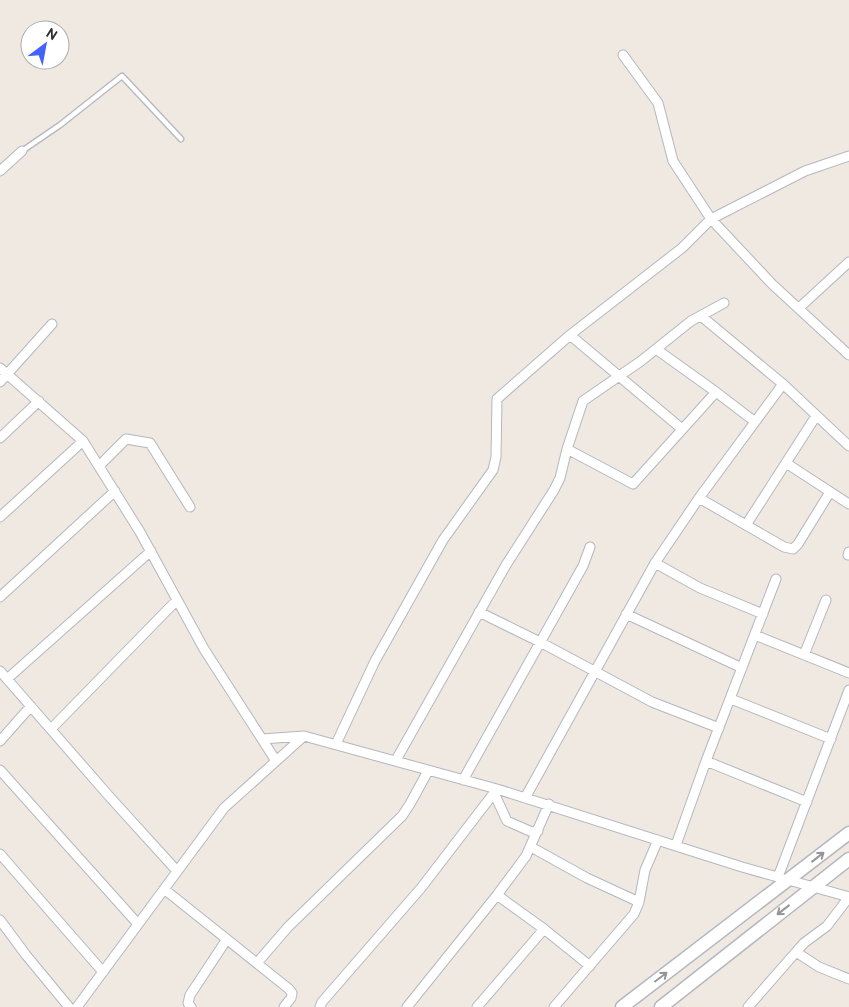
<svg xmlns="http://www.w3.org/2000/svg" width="849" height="1007" font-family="Overpass,sans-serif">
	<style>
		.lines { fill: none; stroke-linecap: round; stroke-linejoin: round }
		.lane-casing { stroke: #b4b7c1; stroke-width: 7 }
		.street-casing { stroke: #b4b7c1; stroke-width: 11 }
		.secondary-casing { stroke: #b4b7c1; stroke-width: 15 }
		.lane { stroke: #fff; stroke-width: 4.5 }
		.street { stroke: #fff; stroke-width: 9 }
		.secondary { stroke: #fff; stroke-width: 12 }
		.oneway { stroke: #969696 }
	</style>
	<rect width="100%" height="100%" fill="#efe9e1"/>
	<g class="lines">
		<g class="lane-casing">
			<path id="lane" d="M22,151L60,125L122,76L181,139"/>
		</g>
		<g class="street-casing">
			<path id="street" d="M623,55L658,103L673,161L711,219L772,284L849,355
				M0,171L22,151
				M799,308L849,262
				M570,335L682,429
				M656,349L716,392L754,421
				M0,368L83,441
				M0,382L52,324
				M783,384L849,446
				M0,438L39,401
				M567,449L633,484L716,392
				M786,463L849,504
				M99,466L126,439L150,443L190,507
				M699,498L784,547L793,549L798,544L830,492
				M0,517L83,441L140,532L204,649L276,761
				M746,525L816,416
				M848,555L849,552
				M655,563L700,588L763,614
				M0,597L115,491
				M479,612L540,642L652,702L719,728
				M626,614L742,668
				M755,635L849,673
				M804,655L826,600
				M0,671L108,795L177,871
				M7,679L151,551
				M731,699L831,739
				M51,729L177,600
				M262,739L304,736
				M0,741L31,706
				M336,744L375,661L443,540L493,470L496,457L497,399L570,335L682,248L711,219L805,171L849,156
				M396,760L506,565L554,490L560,478L567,449L583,401L641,361L691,321L724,303
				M706,761L807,802
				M0,770L138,924
				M463,780L583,566L590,547
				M494,793L507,821L532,832L538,831
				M525,798L655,563L699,498L783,384L701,316
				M676,845L706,761L776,579
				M531,847L587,878L639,902
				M0,854L103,972
				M778,877L849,690
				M164,889L289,989L292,993L291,998L284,1007
				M497,895L544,929L590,966
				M849,897L827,926L804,943L796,952L819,967L849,979
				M0,920L26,955L69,1007
				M257,963L288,927L402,816L410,804L428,771
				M77,1007L224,808L304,736L497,789L742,867L849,897
				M191,1007L188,1003L190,995L227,939
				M320,1007L322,1002L421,888L497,789
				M407,1007L497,895L526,856L549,804
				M477,1007L544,929
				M554,1007L634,914L639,902L645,870L658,840
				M748,1007L796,952"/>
		</g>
		<g class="secondary-casing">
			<path id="secondary" d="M622,1007L849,833
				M661,1007L849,859"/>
		</g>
		<use href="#lane" class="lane"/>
		<use href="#street" class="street"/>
		<use href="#secondary" class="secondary"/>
	</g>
	<defs><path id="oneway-shaft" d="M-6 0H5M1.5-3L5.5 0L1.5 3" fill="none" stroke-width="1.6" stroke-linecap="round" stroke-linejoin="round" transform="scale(1.25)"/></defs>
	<g class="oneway">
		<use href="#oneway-shaft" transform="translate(818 857) rotate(-38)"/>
		<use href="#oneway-shaft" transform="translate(783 910) rotate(142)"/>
		<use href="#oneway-shaft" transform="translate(661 977) rotate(-37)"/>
	</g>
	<g transform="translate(45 45) rotate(32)"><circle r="24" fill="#ffffff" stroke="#ababab"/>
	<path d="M0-4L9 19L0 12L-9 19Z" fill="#4264fb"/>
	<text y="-8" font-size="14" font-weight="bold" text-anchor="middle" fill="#2e2e2e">N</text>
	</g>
</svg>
